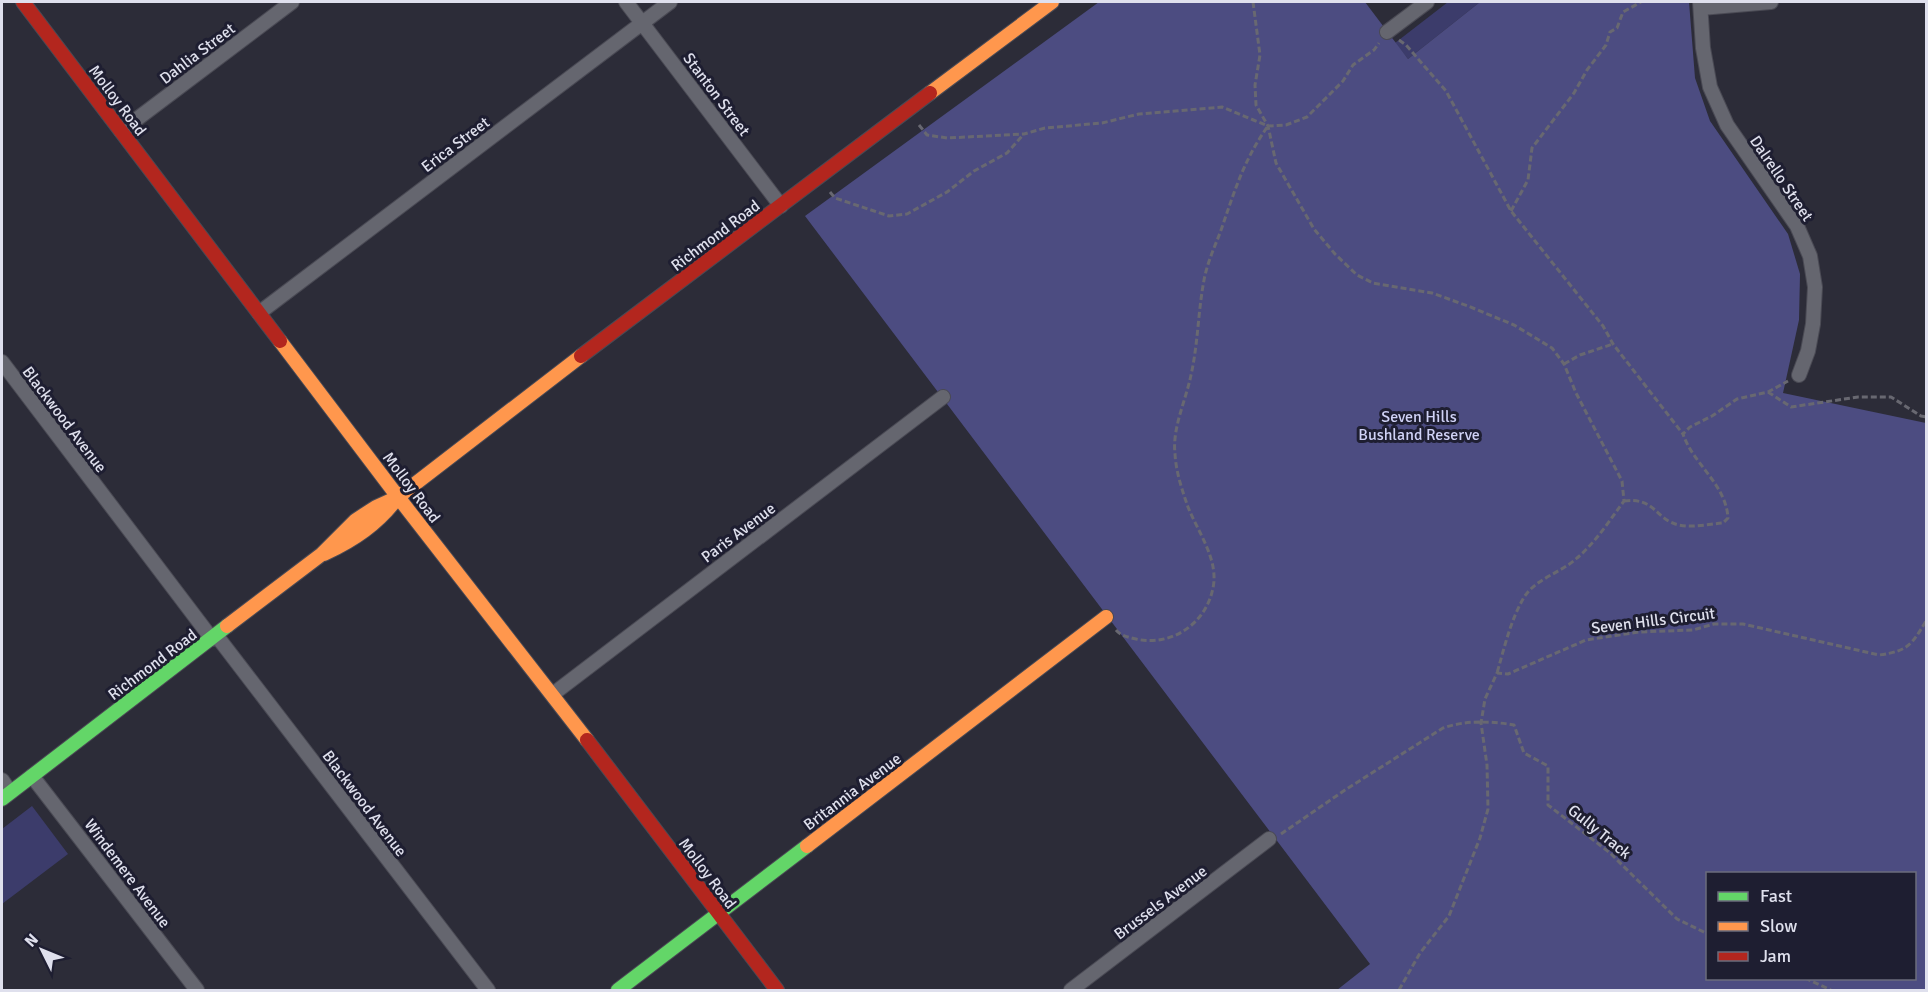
<svg xmlns="http://www.w3.org/2000/svg" width="1928" height="992" font-family="Signika,sans-serif">
	<style>
		.green { fill: #3c3c6b }
		.forest { fill: #4c4c81; fill-rule: evenodd }
		.lines { fill: none; stroke-linecap: round; stroke-linejoin: round }
		.street-casing { stroke: #4a4a54; stroke-width: 16 }
		.fast-casing { stroke: #4a4a54; stroke-width: 16 }
		.slow-casing { stroke: #4a4a54; stroke-width: 16 }
		.jam-casing { stroke: #4a4a54; stroke-width: 16 }
		.path { stroke: #686871; stroke-width: 3; stroke-dasharray: 6 3; stroke-linecap: butt }
		.street { stroke: #65666f; stroke-width: 14 }
		.fast { stroke: #63d668; stroke-width: 14 }
		.slow { stroke: #ff974d; stroke-width: 14 }
		.jam { stroke: #b3261e; stroke-width: 14 }
		.labels { text-anchor: middle; stroke-width: 6; stroke-linejoin: round; paint-order: stroke }
		.street-label { font-size: 16px; fill: #dfe0ed; stroke: #1e1e31 }
		.park-label { font-size: 16px; fill: #d0d2f6; stroke: #1e1e31 }
	</style>
	<rect width="100%" height="100%" fill="#2c2c38"/>
	<path class="green" d="M1448,2H1480L1408,59L1395,43Z
		M32,806L68,854L2,904V829Z"/>
	<path class="forest" d="M1099,2H1365L1408,59L1480,2H1689L1695,78L1710,121L1788,234L1800,274L1799,320L1783,393L1926,423V990H1337L1370,964L805,216ZM1708,874H1914V978H1708Z"/>
	<g class="lines">
		<g class="street-casing">
			<path id="street" d="M626,2L781,206
				M1700,2L1703,48L1710,87L1727,125L1797,226L1810,256L1815,287L1813,324L1808,351L1799,375
				M1701,8L1771,2
				M1387,32L1427,2
				M121,131L292,2
				M259,313L670,2
				M2,362L212,639
				M216,635L488,990
				M553,694L943,397
				M32,776L197,990
				M2,780L10,792
				M1071,990L1269,839"/>
		</g>
		<g class="fast-casing">
			<path id="fast" d="M2,799L227,626
				M618,990L807,846"/>
		</g>
		<g class="slow-casing">
			<path id="slow" d="M930,93L1052,2
				M280,341L398,497L587,740
				M324,554C354,540 378,524 398,497
				M227,626L322,554L356,520L376,507L398,497L581,356
				M807,846L1106,617"/>
		</g>
		<g class="jam-casing">
			<path id="jam" d="M23,2L280,341
				M581,356L930,93
				M587,740L777,990"/>
		</g>
		<path class="path" d="M1253,2L1260,55L1255,85L1256,105L1268,126L1276,163L1314,229L1335,254L1357,275L1373,283L1432,293L1468,306L1514,325L1552,348L1564,364L1576,393L1622,481L1624,501C1610,520 1595,543 1577,558C1561,573 1534,579 1523,599C1510,622 1504,649 1497,673
			M1399,40L1406,45L1446,91L1511,211L1603,326L1613,344L1683,434
			M919,125L927,135L947,138L1024,134L1045,128L1102,123L1139,114L1222,107L1268,126L1286,125L1307,117L1343,81L1353,65L1374,50L1379,43
			M830,192L835,198L889,216L907,214L947,192L974,171L1007,153L1023,135
			M1511,211L1528,180L1532,148L1574,93L1587,70L1606,45L1610,32L1617,28L1623,12L1641,2
			M1564,364L1580,355L1613,344
			M1768,392L1791,407L1858,397H1891L1921,416L1926,417
			M1624,501C1656,497 1655,520 1679,525C1693,528 1709,524 1723,523L1728,518C1726,484 1693,464 1683,434L1690,427L1712,416L1737,399L1768,392L1788,381
			M1116,630C1121,636 1128,637 1136,639C1171,647 1206,624 1213,588C1219,560 1198,532 1188,507C1182,490 1176,472 1175,454C1172,428 1186,400 1191,375C1198,344 1198,312 1204,280C1207,264 1214,248 1220,233C1234,193 1243,161 1268,126
			M1281,834L1345,790L1443,728C1466,720 1490,721 1514,725L1524,753L1548,766V805L1610,853L1677,919L1708,934
			M1805,978L1831,990
			M1399,990L1420,953L1449,916L1480,838L1488,809L1487,765L1481,723L1485,699L1497,673L1508,674L1586,640L1639,632L1693,630L1714,624H1743L1879,655C1909,651 1912,644 1926,621"/>
		<use href="#street" class="street"/>
		<use href="#fast" class="fast"/>
		<use href="#slow" class="slow"/>
		<use href="#jam" class="jam"/>
	</g>
	<g class="labels">
		<g class="street-label">
			<text transform="translate(197 53) rotate(-37)" y="6">Dahlia Street</text>
			<text transform="translate(717 94) rotate(53)" y="6">Stanton Street</text>
			<text transform="translate(118 100) rotate(53)" y="6">Molloy Road</text>
			<text transform="translate(455 144) rotate(-37)" y="6">Erica Street</text>
			<text transform="translate(1782 178) rotate(56)" y="6">Dalrello Street</text>
			<text transform="translate(715 235) rotate(-37)" y="6">Richmond Road</text>
			<text transform="translate(65 419) rotate(53)" y="6">Blackwood Avenue</text>
			<text transform="translate(412 487) rotate(53)" y="6">Molloy Road</text>
			<text transform="translate(738 532) rotate(-37)" y="6">Paris Avenue</text>
			<text transform="translate(1653 620) rotate(-7)" y="6">Seven Hills Circuit</text>
			<text transform="translate(152 664) rotate(-37)" y="6">Richmond Road</text>
			<text transform="translate(852 791) rotate(-37)" y="6">Britannia Avenue</text>
			<text transform="translate(365 803) rotate(53)" y="6">Blackwood Avenue</text>
			<text transform="translate(1600 831) rotate(39)" y="6">Gully Track</text>
			<text transform="translate(128 873) rotate(53)" y="6">Windemere Avenue</text>
			<text transform="translate(708 873) rotate(53)" y="6">Molloy Road</text>
			<text transform="translate(1160 902) rotate(-37)" y="6">Brussels Avenue</text>
		</g>
		<g class="park-label">
			<text x="1419" y="422">Seven Hills<tspan x="1419" dy="18">Bushland Reserve</tspan></text>
		</g>
	</g>
	<rect width="1928" height="992" fill="none" stroke="#dfe0ed" stroke-width="6"/>
	<rect x="1706" y="872" width="210" height="108" fill="#1e1e31" stroke="#6b6c7c" stroke-width="1.5"/>
	<rect x="1718" y="892" width="30" height="9" fill="#63d668" stroke="#6b6c7c" stroke-width="1.5"/>
	<text x="1760" y="902" font-size="18" fill="#dfe0ed">Fast</text>
	<rect x="1718" y="922" width="30" height="9" fill="#ff974d" stroke="#6b6c7c" stroke-width="1.5"/>
	<text x="1760" y="932" font-size="18" fill="#dfe0ed">Slow</text>
	<rect x="1718" y="952" width="30" height="9" fill="#b3261e" stroke="#6b6c7c" stroke-width="1.5"/>
	<text x="1760" y="962" font-size="18" fill="#dfe0ed">Jam</text>
	<g transform="translate(42 950) rotate(313)" stroke="#1e1e31" stroke-width="4.5" paint-order="stroke">
	<path d="M0-4.5L10 22L0 15L-10 22Z" fill="#dfe0ed"/>
	<text y="-9" font-size="16" font-weight="bold" text-anchor="middle" fill="#dfe0ed">N</text>
	</g>
</svg>
